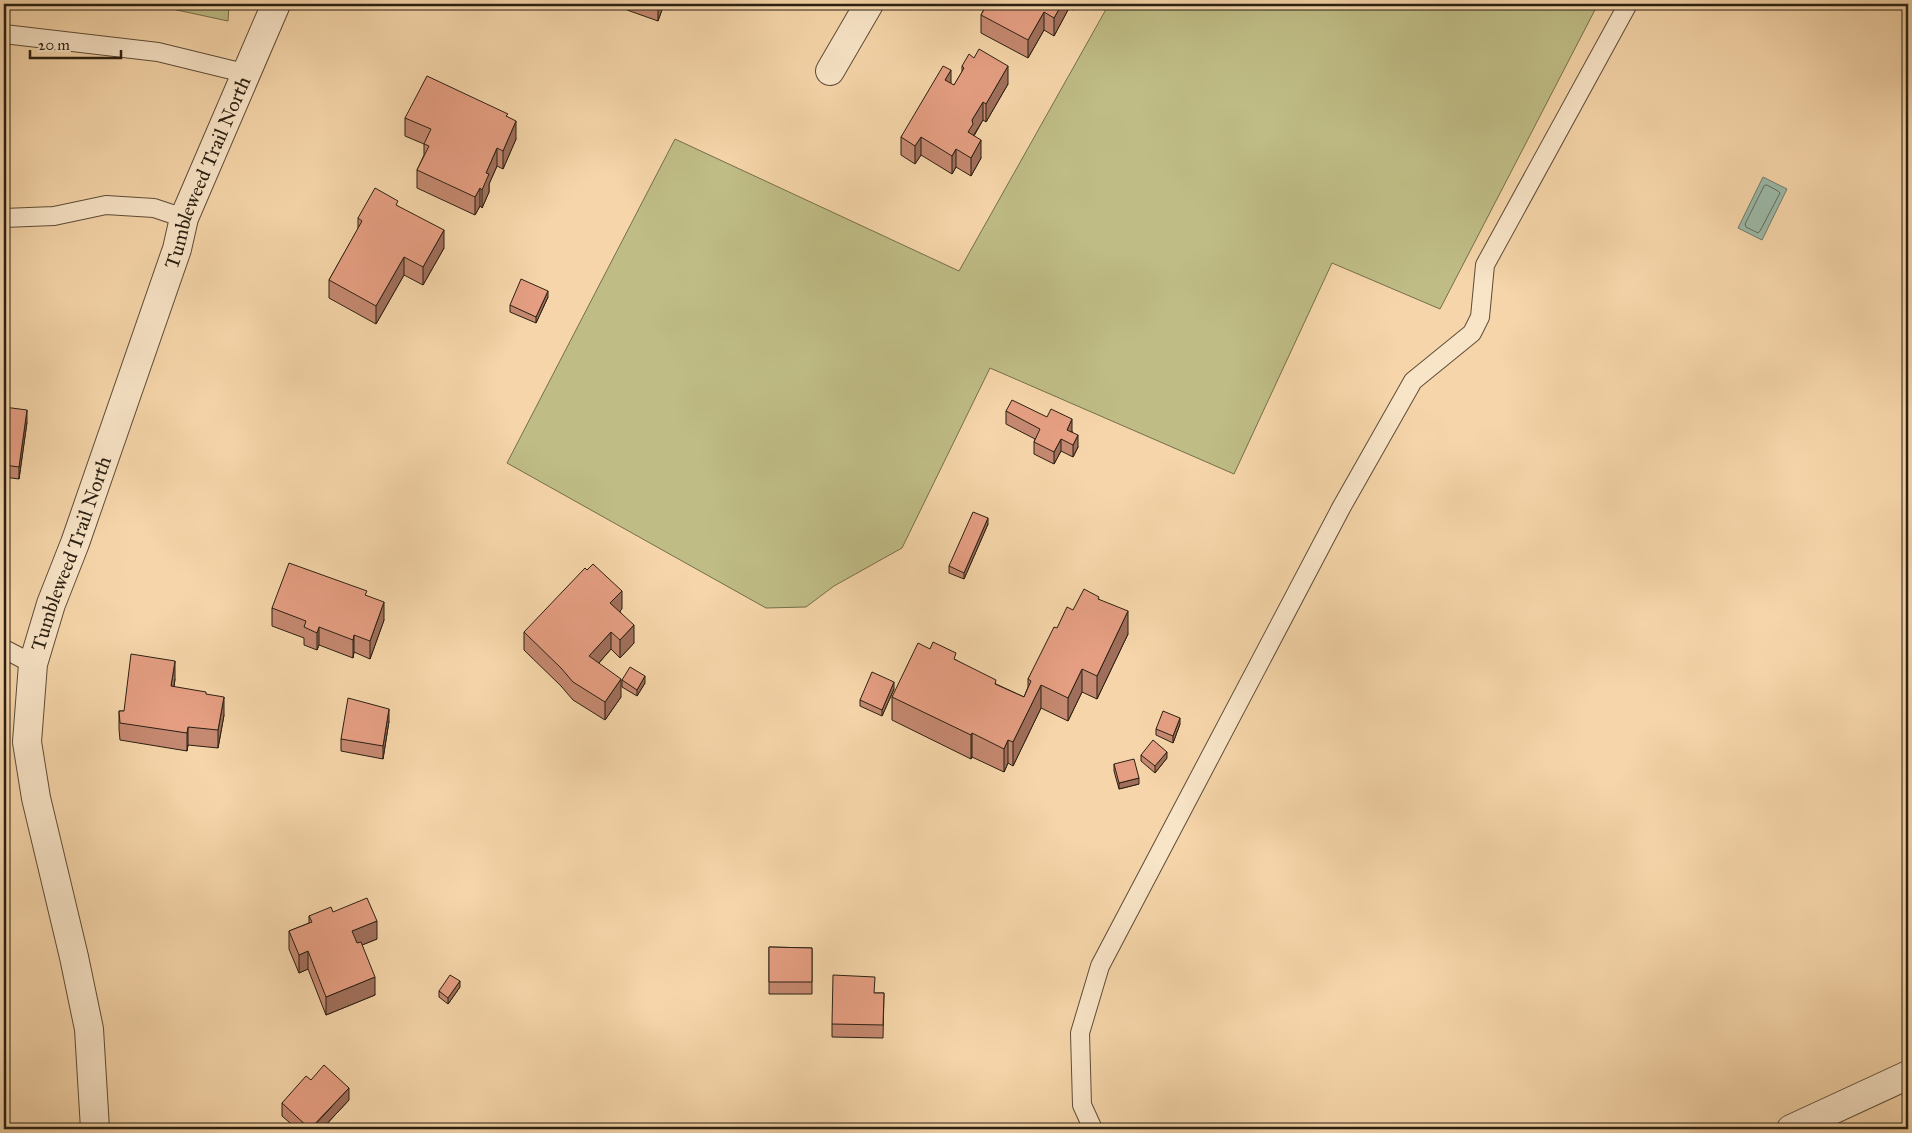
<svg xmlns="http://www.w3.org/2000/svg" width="1912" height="1133" font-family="'IM FELL Great Primer',serif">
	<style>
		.green { fill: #bfbc85; stroke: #756e4c }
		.water { fill: #9cb9a8; stroke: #6f7c6c }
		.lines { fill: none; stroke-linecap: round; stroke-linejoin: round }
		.shore { stroke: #646c5d; stroke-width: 1 }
		.service-casing { stroke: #5e4d38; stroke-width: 20 }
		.minor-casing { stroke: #5e4d38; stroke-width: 30 }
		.service { stroke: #f8e4c7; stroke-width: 18 }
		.minor { stroke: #f8e4c7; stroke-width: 28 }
		.wall { fill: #c58870; stroke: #2b2012 }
		.shaded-wall { fill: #a06f5b; stroke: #2b2012 }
		.building { fill: #e59e82; stroke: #2b2012 }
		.labels { text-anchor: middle; stroke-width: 4; stroke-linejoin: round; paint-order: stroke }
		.street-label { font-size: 20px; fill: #2b2012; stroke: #f8e4c7 }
	</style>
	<rect width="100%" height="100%" fill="#f5d5a9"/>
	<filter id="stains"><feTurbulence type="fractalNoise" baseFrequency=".004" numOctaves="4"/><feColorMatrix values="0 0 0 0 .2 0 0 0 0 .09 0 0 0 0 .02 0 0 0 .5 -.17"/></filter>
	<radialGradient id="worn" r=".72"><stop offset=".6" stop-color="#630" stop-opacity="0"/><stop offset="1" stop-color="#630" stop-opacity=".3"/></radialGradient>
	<path class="green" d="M149,4H229L228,21Z
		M1109,4H1598L1440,309L1332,263L1234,474L990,368L902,548L834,586L806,607L766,608L507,463L675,139L959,271Z"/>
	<path class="water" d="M1763,177L1787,189L1762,240L1738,228Z"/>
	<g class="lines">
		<path class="shore" d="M1767,185L1778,191L1780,193L1760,231L1758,233L1746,227L1745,224L1764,186Z"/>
		<g class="service-casing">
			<path id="service" d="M4,34L158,52L248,74
				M4,218L54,216L106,205L154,208L184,218
				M4,649L33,664
				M1093,1129L1082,1105L1080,1033L1100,966L1341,508L1413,381L1472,333L1480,317L1485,265L1628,4"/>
		</g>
		<g class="minor-casing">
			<g id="minor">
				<path d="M830,71L869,4"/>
				<path id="s1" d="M95,1129L89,1029L74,957L36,798L27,742L33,664L51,604L75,543L177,249L184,218L276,4"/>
				<path d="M1791,1129L1908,1075"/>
			</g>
		</g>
		<use href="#service" class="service"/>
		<use href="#minor" class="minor"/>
	</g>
	<path class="wall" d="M627,4H664L658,21L627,10Z
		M985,4H1077L1073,10L1069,8L1054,36L1044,30L1028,58L981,33V15L985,7Z
		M962,66L1008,84L986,122L983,120L974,136L981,158L971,176L956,167L952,174L921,155L915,164L901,155V137L951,84L954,85L962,72Z
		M508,117L516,139L503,169L497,166L489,184V192L482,208L480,206L475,215L417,188V170L424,155V144L405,136V118Z
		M398,206L444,248L423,285L404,275L376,324L329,298V280L358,229V218Z
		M548,297L536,323L510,312V305Z
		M4,407L27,422L19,479L4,477Z
		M1006,411L1072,431L1078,447L1073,457L1061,451L1054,464L1034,454V442L1035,439L1006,424Z
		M988,524L964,579L949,573V566Z
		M367,596L384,620L370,659L354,652L353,658L319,645L317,650L304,645V638L272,626V608Z
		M1099,599L1128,634L1097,699L1082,692L1068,721L1041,708L1013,766L1008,763L1004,772L972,757L971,759L892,720V697L930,649L956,660L996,684L1024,697L1028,687V679L1057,628L1073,610Z
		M622,609L620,611L634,643L620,658L611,649L599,663L621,697L605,720L573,700L561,686L524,650V632Z
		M175,679L174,687L206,694L224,715L218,748L188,745L187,751L120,740L119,729V711H124Z
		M622,680L645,683L637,696L622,687Z
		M894,689L882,716L860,706V700Z
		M389,721L383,759L341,751V739Z
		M1180,724L1173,743L1156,735V729Z
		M1141,755L1167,758L1155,773L1141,761Z
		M1114,764L1139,784L1119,789L1114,771Z
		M333,912L377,939L362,945L375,995L326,1015L308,969L299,973L289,949V931L309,923V916Z
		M769,947L812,948V994H769Z
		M460,987L448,1004L439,997V991Z
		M875,993H884L883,1038L832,1037V1024Z
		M311,1080L349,1100L322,1129H297L282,1116V1103Z"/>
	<path class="shaded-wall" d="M660,4H664L658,21V9Z
		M1062,4H1069V8L1054,36V18Z
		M1073,4H1077L1073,10Z
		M1044,12V30L1028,58V40Z
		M1008,66V84L986,122V104Z
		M951,70V88L945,80Z
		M983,102V120L973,136L968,132L972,120Z
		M516,121V139L503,169V151Z
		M921,137V155L915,164V146Z
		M981,140V158L971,176V158Z
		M497,148V166L489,184V192L482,208V190L486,173Z
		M956,149V167L952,174V156Z
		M480,188V206L475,215V197Z
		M444,230V248L423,285V267Z
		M404,257V275L376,324V306Z
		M548,291V297L536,323V317Z
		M27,410V422L19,479V467Z
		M1072,419V431L1067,442V430Z
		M1078,435V447L1073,457V445Z
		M1061,439V451L1054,464V452Z
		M988,518V524L964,579V573Z
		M622,591V609L610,621V603Z
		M384,602V620L370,659V641Z
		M1128,611V634L1097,699V676Z
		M634,625V643L620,658V640Z
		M319,627V645L317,650V633Z
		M611,632V649L589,674V656Z
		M354,635V652L353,658V640Z
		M175,661V679L171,704V686Z
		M1082,669V692L1068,721V698Z
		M645,676V683L637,696V690Z
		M621,679V697L605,720V702Z
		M894,682V689L882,716V710Z
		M1041,685V708L1013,766V742Z
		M224,697V715L218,748V730Z
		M389,709V721L383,759V746Z
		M1180,718V724L1173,743V736Z
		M188,727V745L187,751V733Z
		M972,733V757L971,759V735Z
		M1008,740V763L1004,772V749Z
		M1167,752V758L1155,773V766Z
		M1139,778V784L1119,789V783Z
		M377,921V939L352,949V931Z
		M308,951V969L299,973V955Z
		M375,977V995L326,1015V997Z
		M460,981V987L448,1004V998Z
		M349,1088V1100L322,1129H311Z"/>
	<path class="building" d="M644,4H660L658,9Z
		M987,4H1062L1054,18L1044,12L1028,40L981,15Z
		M979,49L1008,66L986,104L983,102L972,120L973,124L968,132L981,140L971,158L956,149L952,156L921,137L915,146L901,137L943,66L951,70L945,80L954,85L964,68L962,66L969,54L974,58Z
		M427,76L508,114L506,116L516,121L503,151L497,148L486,173L489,174L482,190L480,188L475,197L417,170L429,146L424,144L431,129L405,118Z
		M375,188L398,201L396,205L444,230L423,267L404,257L376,306L329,280L362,221L358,218Z
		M521,279L548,291L536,317L510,305Z
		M1012,400L1047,417L1051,409L1072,419L1067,430L1078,435L1073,445L1061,439L1054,452L1034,442L1040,429L1006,411Z
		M4,407L27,410L19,467L4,465Z
		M973,512L988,518L964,573L949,566Z
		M289,563L367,591L365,595L384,602L370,641L354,635L353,640L319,627L317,633L304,627L306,621L272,608Z
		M593,564L622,591L610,603L634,625L620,640L611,632L589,656L621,679L605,702L573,682L561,668L524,632L585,568L587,570Z
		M1084,589L1099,597L1098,599L1128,611L1097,676L1082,669L1068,698L1041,685L1013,742L1008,740L1004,749L972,733L971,735L892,697L918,643L930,649L933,642L956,653L954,659L996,680L995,684L1024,697L1031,681L1028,679L1054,627L1057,628L1067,607L1073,610Z
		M131,654L175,661L171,686L206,692V694L224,697L218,730L188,727L187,733L120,723L119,711H124Z
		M630,667L645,676L637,690L622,680Z
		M872,672L894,682L882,710L860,700Z
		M348,698L389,709L383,746L341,739Z
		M1163,711L1180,718L1173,736L1156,729Z
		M1153,740L1167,752L1155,766L1141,755Z
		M1134,759L1139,778L1119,783L1114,764Z
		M367,898L377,921L352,931L357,943L361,942L375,977L326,997L308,951L299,955L289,931L312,922L309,916L331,907L333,912Z
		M769,947L812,948V982H769Z
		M450,975L460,981L448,998L439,991Z
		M833,975L875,977L874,993H884L883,1025L832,1024Z
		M324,1065L349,1088L310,1129L282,1103L306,1076L311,1080Z"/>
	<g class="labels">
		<g class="street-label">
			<text dy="7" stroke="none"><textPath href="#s1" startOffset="994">Tumbleweed Trail North</textPath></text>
			<text dy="7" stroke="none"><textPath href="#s1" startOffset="589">Tumbleweed Trail North</textPath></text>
		</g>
	</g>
	<rect width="1912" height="1133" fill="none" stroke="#f5d5a9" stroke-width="20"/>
	<rect x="5" y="5" width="1902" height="1123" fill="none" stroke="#2b2012" stroke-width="2.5"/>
	<rect x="10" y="10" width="1892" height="1113" fill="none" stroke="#2b2012"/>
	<path d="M30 50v8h91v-8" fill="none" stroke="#2b2012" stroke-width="2.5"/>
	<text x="38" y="50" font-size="15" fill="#2b2012" stroke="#f8e4c7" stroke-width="4" paint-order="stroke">20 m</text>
	<rect width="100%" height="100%" filter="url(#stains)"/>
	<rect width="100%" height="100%" fill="url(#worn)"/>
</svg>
